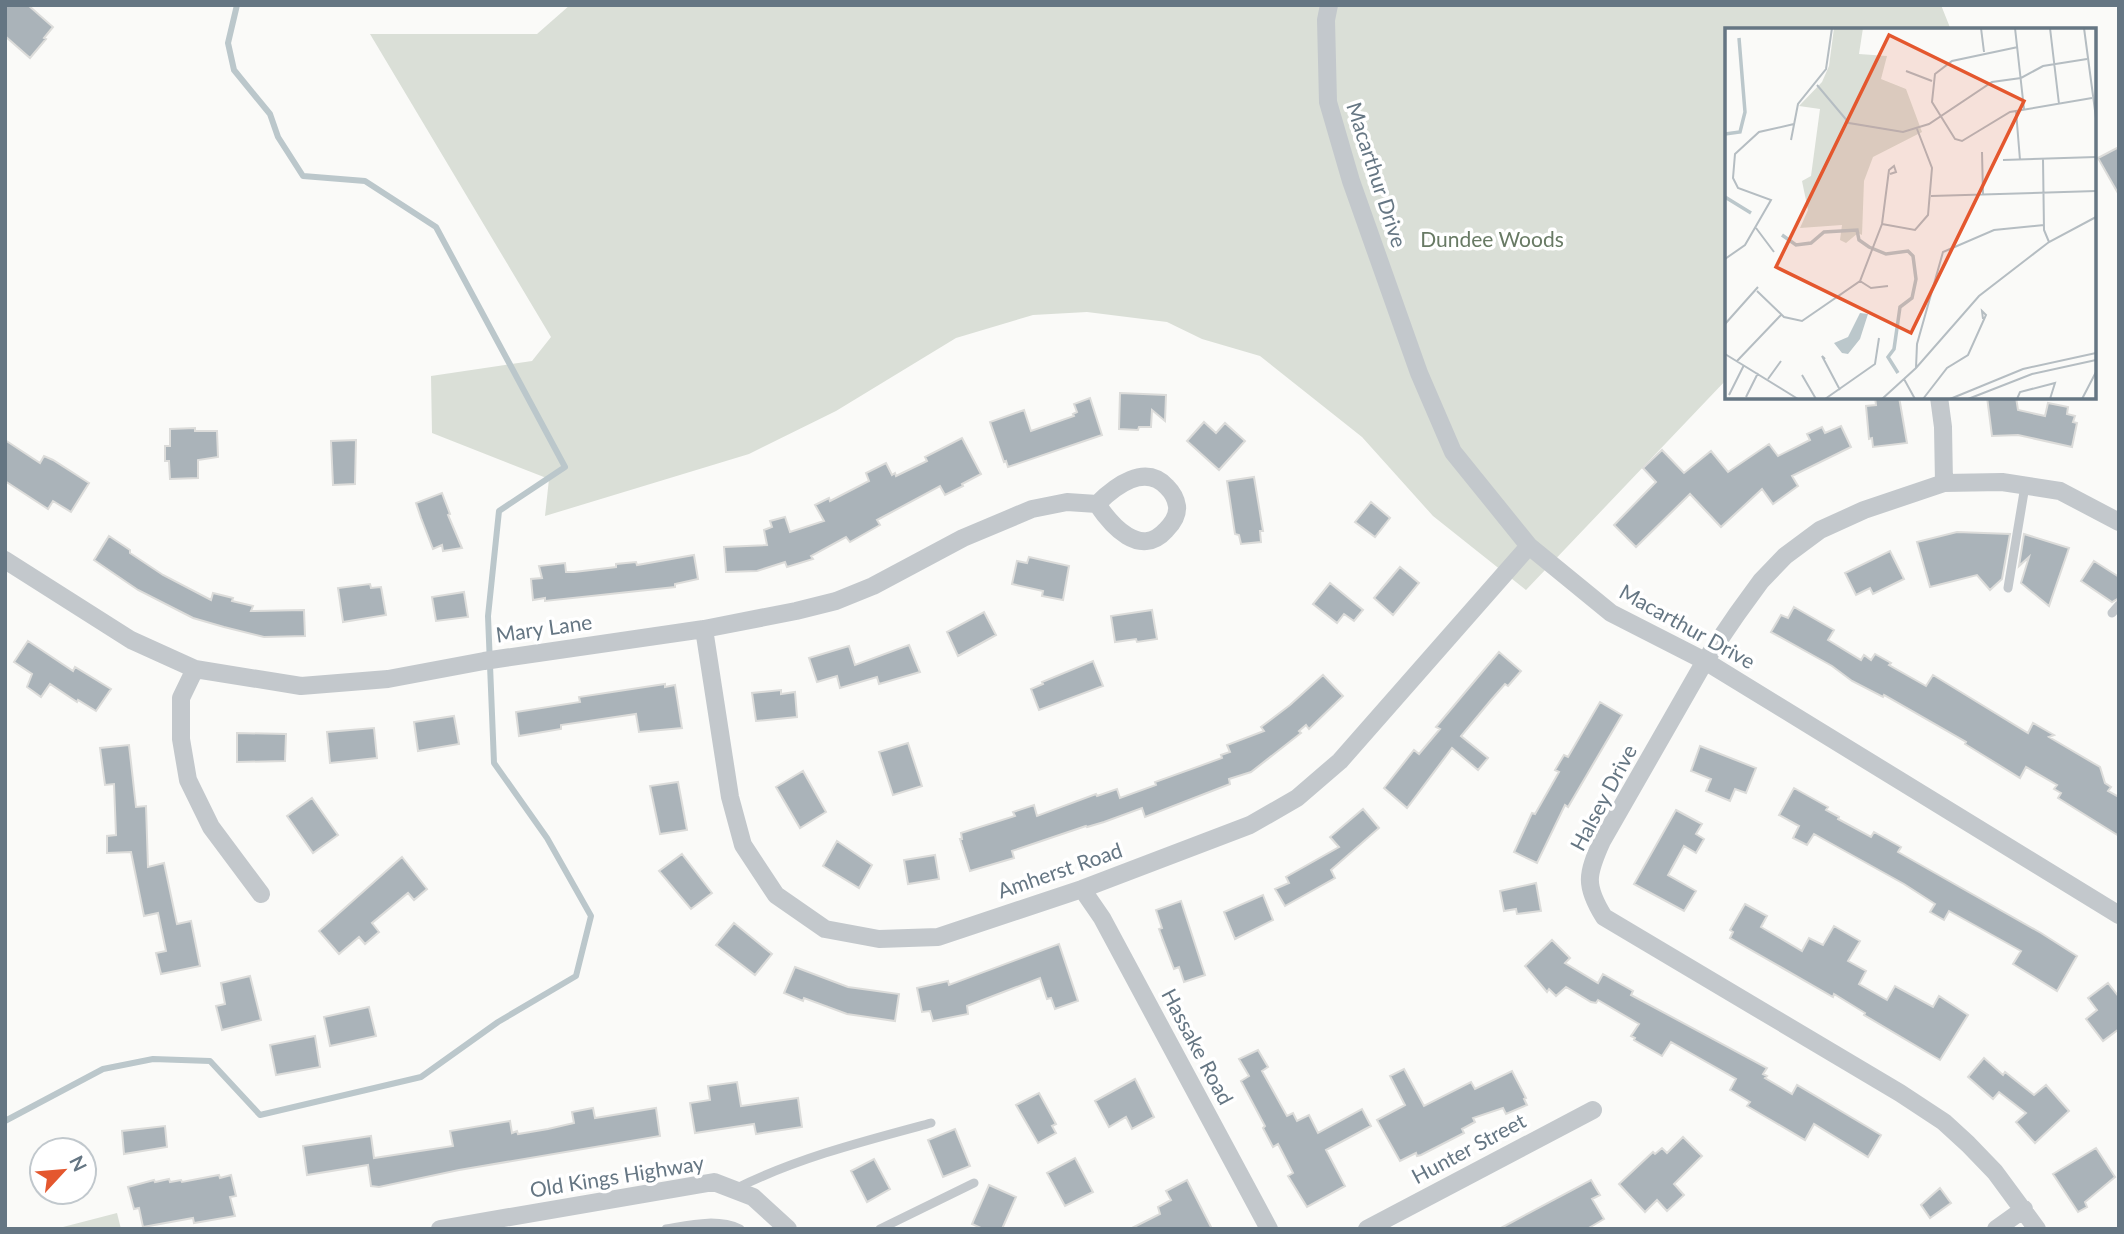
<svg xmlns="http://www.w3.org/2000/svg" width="2124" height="1234" font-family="Lato,sans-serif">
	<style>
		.green { fill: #dadfd7 }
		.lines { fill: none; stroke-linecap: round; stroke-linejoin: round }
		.stream { stroke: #bbc7cb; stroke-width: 6 }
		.building { fill: #aab3b9; stroke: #dcdcda; stroke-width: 2 }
		.service { stroke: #c3c8cc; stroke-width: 9 }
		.minor { stroke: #c3c8cc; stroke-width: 18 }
		.labels { text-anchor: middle; stroke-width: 7; stroke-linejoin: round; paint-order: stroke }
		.street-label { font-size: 21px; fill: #657683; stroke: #fff }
		.park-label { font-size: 21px; fill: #687a64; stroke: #fff }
		.inset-river { fill: none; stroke: #bbc7cb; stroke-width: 3.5 }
		.inset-road { fill: none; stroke: #b5bdc2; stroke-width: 2 }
		.view { fill: #e4572e; fill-opacity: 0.15; stroke: #e4572e; stroke-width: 3.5 }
		.inset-edge { fill: none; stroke: #657683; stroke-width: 3.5 }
	</style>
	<rect width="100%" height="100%" fill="#fafaf8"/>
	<path class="green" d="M570,5H1941L1951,30H1727V379L1526,590L1433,516L1362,437L1260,356L1202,339L1167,322L1087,312L1033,315L956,338L836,411L749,454L545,516L549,479L432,433L431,376L532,361L551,337L370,34H537Z
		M117,1213L121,1229L63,1227Z"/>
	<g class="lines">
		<path class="stream" d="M5,1121L103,1069L153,1059L210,1061L260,1115L421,1077L498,1022L576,976L591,916L547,838L494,763L488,616L499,511L565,467L436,227L365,181L303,176L278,137L270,114L234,70L228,43L237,5"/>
	</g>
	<path class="building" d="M5,5H28L53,27L44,38L46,39L30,58L5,36Z
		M2119,147V195L2098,158Z
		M1120,393L1166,395L1165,421L1152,410L1151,427H1139L1138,430L1119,429Z
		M1875,397H1899L1907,443L1873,447L1872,438L1869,439L1866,406L1876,405Z
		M1987,397H2016L2018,410L2045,416L2048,403L2068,407L2067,414L2075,416L2073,422L2077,423L2072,447L2018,435L1992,436Z
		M1090,398L1102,435L1008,467L1006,461L1004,462L990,422L1024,410L1031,431L1074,416L1073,414L1077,412L1074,404Z
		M1204,422L1216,433L1225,423L1245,441L1219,470L1187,441Z
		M1841,426L1851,447L1792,476L1798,486L1773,504L1762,489L1721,527L1690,494L1636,547L1614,525L1656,482L1643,468L1662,450L1684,473L1711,451L1728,472L1769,444L1778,456L1810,440L1807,434L1822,427L1825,433Z
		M195,428V431H217L218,457L198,460V478L170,479L169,461H165V446H170V429Z
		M962,438L981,474L962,484L963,486L945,495L940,486L877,520L880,525L850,542L846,537L811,556L813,559L787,567L785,562L757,571L726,572L724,547L767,545L764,530L772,527L770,521L785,517L790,532L824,521L815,505L829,498L830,501L869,481L866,473L886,463L892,475L895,473L896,476L927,461L925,457Z
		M5,440L40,463L44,456L53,460L89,483L71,512L53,501L48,509L5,481Z
		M356,440L355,484L333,485L331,441Z
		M1254,477L1263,531H1260L1261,542L1241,544L1239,535L1235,534L1227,481Z
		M442,493L450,514L448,515L462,548L443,551L442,545L433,549L421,518L416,503Z
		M1371,502L1390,518L1375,537L1355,522Z
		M1957,532L2010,534L2002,579L1990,590L1977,575L1930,587L1917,542Z
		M2024,534L2069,548L2049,606L2021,583L2029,557L2019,566Z
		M109,536L130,550V553L163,575L211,600L213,593L233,598L232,601L253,606L251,611L304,610L305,636L264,637L224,627L193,618L138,590L94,560Z
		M1890,551L1904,579L1873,594L1870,588L1856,595L1845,573Z
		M694,555L698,579L675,584V587L545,601V598L533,600L531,579L542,578L539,566L565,563L566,572H574L616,567V564L636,562L637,565Z
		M1029,557L1069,566L1063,600L1042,596L1043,591L1012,584L1017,561L1027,563Z
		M2094,561L2119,577V598L2112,602L2081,581Z
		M1400,567L1419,583L1393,615L1374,598Z
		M1330,583L1363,610L1354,621L1344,614L1337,623L1313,604Z
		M370,584L371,588L381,587L386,615L343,622L338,588Z
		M464,592L468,617L436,621L432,597Z
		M1794,607L1834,630L1828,640L1861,660L1864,655L1871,660L1875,654L1891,663L1889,665L1926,686L1933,675L2028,733L2033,723L2054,735L2049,737L2100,767L2105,783L2111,787L2108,791L2119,797V836L2058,798L2061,793L2054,789L2057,785L2026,767L2020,778L1965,744L1966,742L1884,695L1883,697L1852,681L1832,666L1771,632L1781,615L1788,618Z
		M1152,610L1157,639L1137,642L1136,639L1115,642L1111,616Z
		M984,612L996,635L958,656L947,632Z
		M28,641L73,671L75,667L111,689L96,711L78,700L77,702L50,684L41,697L27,687L32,674L14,662Z
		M909,645L920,672L879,684L877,677L840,688L837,676L817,682L809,658L849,646L855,665Z
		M1499,652L1521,671L1508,686L1505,684L1491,700L1461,736L1488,758L1478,770L1452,748L1407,808L1384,788L1414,750L1419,754L1440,729L1436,727Z
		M1093,661L1103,686L1039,710L1031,689L1043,684L1042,682Z
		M1323,675L1343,696L1309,729L1306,725L1299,731L1301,733L1251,772L1229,779L1230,784L1145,817L1142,808L1104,822L1087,827L1086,826L1012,851L1014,858L970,871L960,839H962L961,833L1015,816L1013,812L1034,805L1037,816L1096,794L1097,796L1117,789L1120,798L1156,785L1155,782L1222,758L1221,755L1230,752L1227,745L1264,731L1261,727L1290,705Z
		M665,684V687L675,685L682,728L639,732L636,714L561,725V729L519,736L516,712L580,702L579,697Z
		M781,690V694L795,692L797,717L756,721L752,693Z
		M1600,702L1622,715L1568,807L1565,805L1537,863L1514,852L1532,813L1535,814L1559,772L1555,770L1564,755L1568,757Z
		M454,716L459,744L418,751L414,722Z
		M374,728L377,758L330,763L327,732Z
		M237,733L286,734L285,761L237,762Z
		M908,743L922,786L893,795L879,752Z
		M129,745L136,807L146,806L148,867L164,863L177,924L191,921L200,966L161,974L156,953L166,951L158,913L144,916L131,852L107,853V836L116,835L114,784L105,785L100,748Z
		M1700,746L1756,768L1746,793L1735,789L1730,801L1706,791L1711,779L1691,771Z
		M803,771L826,812L800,828L776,787Z
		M678,782L687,830L660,834L650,786Z
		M1794,788L1828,807L1826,810L1839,817L1838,819L1871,837L1874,832L1901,847L1898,852L2041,933L2077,956L2057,991L2013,964L2021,951L1949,911L1944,920L1930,912L1935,904L1904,884L1814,834L1807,845L1793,838L1799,826L1779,815Z
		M312,798L338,835L313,853L287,816Z
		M1363,809L1379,828L1331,870L1335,878L1285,906L1275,889L1289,883L1286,877L1339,847L1330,837Z
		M1676,810L1702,824L1696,834L1704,839L1696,853L1684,846L1668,875L1696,891L1684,911L1634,884Z
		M837,841L872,865L859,888L823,866Z
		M682,854L712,893L691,909L659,871Z
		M935,855L939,879L908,884L904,860Z
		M402,857L427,889L414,900L408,893L372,923L379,932L365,944L359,937L339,954L319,931Z
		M1536,883L1541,911L1517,914L1516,909L1504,911L1500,891Z
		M1263,895L1273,920L1235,939L1224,912Z
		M1181,901L1205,975L1184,982L1179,967L1174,969L1159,929L1162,928L1156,910Z
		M1745,904L1767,916L1761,927L1802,951L1809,938L1823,945L1834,926L1860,941L1848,961L1866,971L1859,984L1887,1000L1895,986L1933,1007L1939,996L1968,1015L1940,1060L1864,1015L1865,1013L1834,994L1833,997L1730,938L1733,932L1730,930Z
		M734,923L772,954L755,975L716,945Z
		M1552,940L1570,958L1565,963L1598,983L1603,974L1633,991L1631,995L1767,1068L1763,1074L1767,1076L1765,1078L1792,1094L1797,1085L1881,1135L1868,1157L1814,1124L1805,1140L1747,1106L1750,1102L1730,1090L1736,1079L1671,1042L1662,1056L1634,1040L1635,1038L1631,1036L1639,1024L1598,1000L1596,1003L1591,1002L1566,987L1556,996L1549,989L1547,992L1525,966Z
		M1059,944L1078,1001L1055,1009L1051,998L1047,999L1040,978L967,1006L968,1014L933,1021L930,1011L922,1012L917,988L948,981L949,985Z
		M795,967L848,987L899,994L895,1021L847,1014L804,998L803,1001L784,993Z
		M250,976L261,1020L222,1030L216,1006L225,1004L221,983Z
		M2108,983L2119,997V1029L2103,1041L2086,1019L2097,1010L2088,998Z
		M369,1007L376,1036L330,1046L324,1017Z
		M315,1036L320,1067L276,1075L270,1045Z
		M1258,1050L1268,1067L1262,1071L1287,1116L1293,1113L1297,1121L1309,1115L1318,1133L1362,1109L1371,1126L1326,1150L1345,1186L1307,1207L1288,1176L1293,1173L1278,1144L1273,1147L1263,1128L1265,1126L1241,1081L1249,1076L1239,1059Z
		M1984,1058L2003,1075L2005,1072L2034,1095L2046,1085L2069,1111L2035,1143L2016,1122L2026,1113L1999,1092L1993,1099L1968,1077Z
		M1404,1069L1424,1106L1471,1082L1475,1089L1512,1071L1526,1098L1524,1099L1527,1105L1506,1114L1503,1108L1473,1118L1475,1122L1462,1129L1464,1133L1421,1155L1417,1156L1416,1153L1400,1161L1377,1120L1405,1105L1390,1076Z
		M1135,1079L1154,1117L1132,1129L1126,1117L1109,1127L1095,1101Z
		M737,1082L741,1106L798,1098L802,1127L756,1134L754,1124L695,1133L690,1103L710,1100L708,1086Z
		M1039,1093L1056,1124L1052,1126L1056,1133L1038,1143L1016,1105Z
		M593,1108L595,1118L656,1108L660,1136L459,1170L379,1187L371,1186L368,1165L307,1175L303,1146L371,1136L374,1158L453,1146L450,1131L510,1121L512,1133L517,1131L518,1134L548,1129L574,1123L572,1112Z
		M165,1126L167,1147L124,1154L122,1131Z
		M955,1129L970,1166L943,1177L928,1140Z
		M1683,1137L1702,1156L1674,1184L1684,1195L1667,1211L1657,1200L1645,1212L1619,1184L1653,1152L1655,1154L1662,1148L1667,1153Z
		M2096,1148L2115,1177L2085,1202L2087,1207L2078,1212L2053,1174Z
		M1075,1158L1093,1192L1065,1206L1047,1173Z
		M874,1159L890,1189L867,1202L851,1171Z
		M219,1175L220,1178L231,1175L236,1196L230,1197L235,1216L194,1223L193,1218L143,1227L139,1208L134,1209L128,1187L154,1180L155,1182L169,1179L170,1182L181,1180L182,1182Z
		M1187,1180L1212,1229H1130L1160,1214L1158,1207L1171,1200L1166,1191Z
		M1591,1180L1600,1195L1592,1199L1604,1219L1587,1229H1499Z
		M989,1185L1016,1197L1002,1229H983L972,1224Z
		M1940,1188L1951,1203L1930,1218L1921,1205Z"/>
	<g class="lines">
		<path class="service" d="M2008,588L2025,486
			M2112,613L2119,605
			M735,1189C797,1158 864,1141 931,1123
			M666,1229C690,1225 717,1218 740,1229
			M880,1229L974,1183"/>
		<path class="minor" d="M1329,5L1326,20L1328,102L1351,181L1419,373L1453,452L1529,546L1611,613L1705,661L2119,915
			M1939,397L1943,427L1944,483
			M5,560L131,640L195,669L301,686L388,679L484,661L704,629L796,611L836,601L873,586L963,538L1032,509L1067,502L1097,504C1115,486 1145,463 1167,487C1172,492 1176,499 1177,506C1178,515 1172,524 1166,530C1140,559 1111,525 1097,504
			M704,629L730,797L743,845L776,895L825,929L879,939L938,937L1082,889L1250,825L1297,798L1340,761L1529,546
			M195,669L181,698V739L188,780L211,827L261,894
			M1082,889L1102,918L1269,1229
			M440,1229L714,1182L753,1197L788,1229
			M1367,1229L1593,1110
			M1996,1229L2024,1209
			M2037,1229L1995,1172L1968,1144L1944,1122L1900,1093L1604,917C1584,885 1587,874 1602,841L1705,661L1737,614L1761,581L1785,556L1820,530L1864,510L1944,483L2002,482L2060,491L2119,522"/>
	</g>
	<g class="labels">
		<g class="street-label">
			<text transform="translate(1376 175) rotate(72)" y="7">Macarthur Drive</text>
			<text transform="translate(1687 627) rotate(29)" y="7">Macarthur Drive</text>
			<text transform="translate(544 629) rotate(-8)" y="7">Mary Lane</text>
			<text transform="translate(1604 798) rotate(-62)" y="7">Halsey Drive</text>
			<text transform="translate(1060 871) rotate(-19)" y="7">Amherst Road</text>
			<text transform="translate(1197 1047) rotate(62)" y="7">Hassake Road</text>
			<text transform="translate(1469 1149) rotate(-28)" y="7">Hunter Street</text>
			<text transform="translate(617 1177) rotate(-9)" y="7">Old Kings Highway</text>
		</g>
		<g class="park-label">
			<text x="1492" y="247">Dundee Woods</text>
		</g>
	</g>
	<g transform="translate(1725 28)">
		<rect width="371" height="371" fill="#fafaf8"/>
		<path d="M109,0H138L134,26L162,28L156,51L181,61L197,104L148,129L139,153L137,207L133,205L121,215L115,212L117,197L75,200L83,182L77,153L86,148L95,81L74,78L97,54L104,38Z" fill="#dadfd7"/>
		<path d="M135,285L143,286L135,311L123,326L117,325L109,315L123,309Z" fill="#bbc7cb"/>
		<path class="inset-river" d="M0,106L15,104L20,84L14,10M0,169L26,185M57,207L71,217L86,215L99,204L132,202L134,212L144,219L161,226L183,223L188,228L191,251L187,270L175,279L169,321L163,329L173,345"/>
		<path class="inset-road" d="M256,0L259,24M290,0L299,81M325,0L334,76M359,0L371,90M293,19L227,33L210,46L207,74L230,111L237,113L285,84L367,70M181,43L207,53M92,57L124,95L178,104L204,96L267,54L296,50L318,38L362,31M291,83L295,132M66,112L73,76L101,41L107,0M257,124L258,166M318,131L319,202L324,214M278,132L371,129M206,168L371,163M157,196L190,202L203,187L207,140L192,101M31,200L49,224M0,231L20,217L46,172L13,160L8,150L10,126L34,104L69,96M135,253L146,260L163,258M32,263L59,289L77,293L135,253L157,196L164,142L169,138L171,144L165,146M0,296L33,259M0,326L73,371M100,331L97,328L115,362M12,333L56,287M191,340L192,316L218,224L269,202L319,197M43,351L56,333M179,351L190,371M80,352L77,347L91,371M4,367L19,337M21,369L33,345M100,371L150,336L154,310M157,371L191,340L254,268L324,214L371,189M198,371L222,340L243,327L261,287L257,283L258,291M225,371L298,341L371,325M243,371L307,346L371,332M292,371L295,364L330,355L325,371M357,371L371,344"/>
		<path class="view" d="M164,7L299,73L186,305L51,239Z"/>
		<rect width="371" height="371" class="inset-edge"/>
	</g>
	<rect width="2124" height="1234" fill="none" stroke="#657683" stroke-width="14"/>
	<g transform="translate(63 1171) rotate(64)"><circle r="33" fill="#ffffff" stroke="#c1c8cd" stroke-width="2"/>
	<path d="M0-5L12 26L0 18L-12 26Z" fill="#e4572e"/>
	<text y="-10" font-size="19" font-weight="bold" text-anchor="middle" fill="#657683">N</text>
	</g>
</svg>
